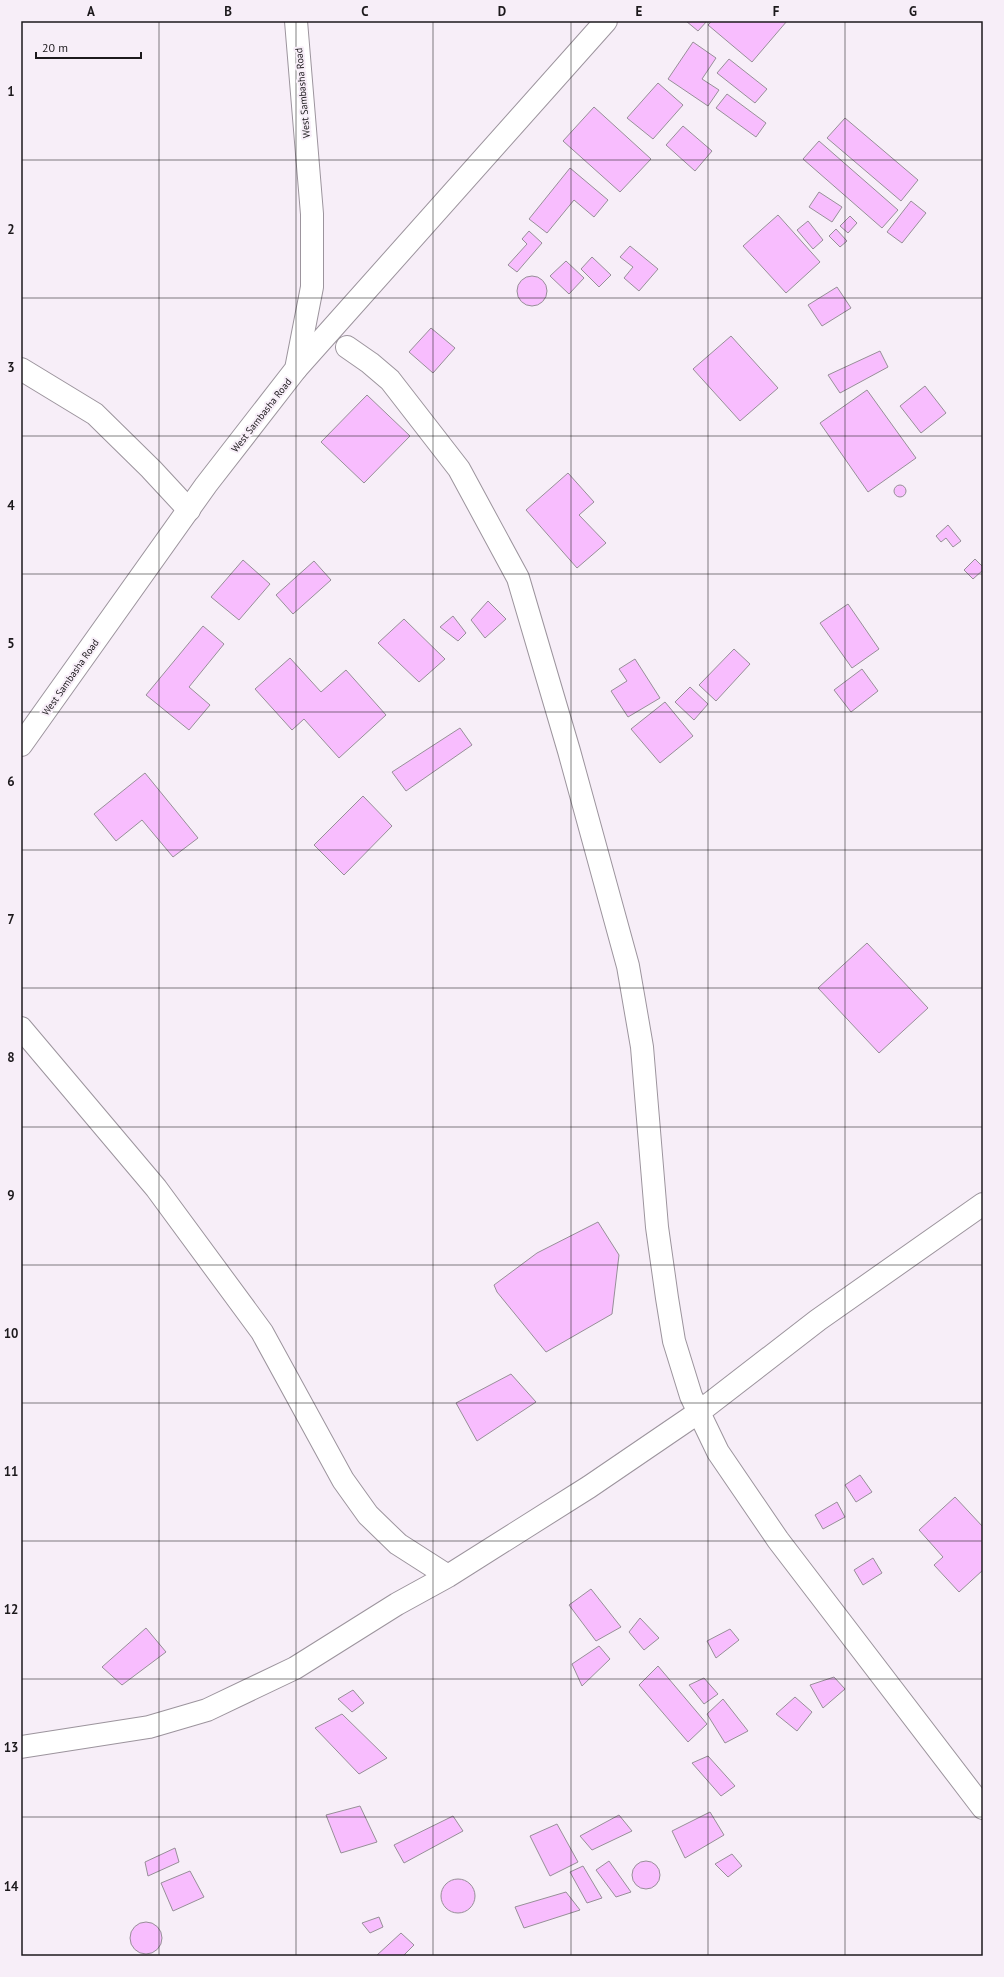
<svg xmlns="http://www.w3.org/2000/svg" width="1004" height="1977" font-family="'PT Sans',sans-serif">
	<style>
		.building { fill: #f8bdfe; stroke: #978f98 }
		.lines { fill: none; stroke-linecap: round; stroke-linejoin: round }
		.minor-casing { stroke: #9c949d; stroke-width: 24 }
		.tertiary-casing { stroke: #9c949d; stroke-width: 24 }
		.minor { stroke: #fff; stroke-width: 22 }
		.tertiary { stroke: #fff; stroke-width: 22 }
		.grid { fill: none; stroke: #1c191c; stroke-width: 1; stroke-opacity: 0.55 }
		.labels { text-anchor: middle; stroke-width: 4; stroke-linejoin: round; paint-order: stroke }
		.street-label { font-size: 10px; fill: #1c191c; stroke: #f7eef8 }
		.neatline { fill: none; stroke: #1c191c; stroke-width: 1.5 }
		.grid-label { font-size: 13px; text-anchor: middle; font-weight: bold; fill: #1c191c }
	</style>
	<rect width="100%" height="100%" fill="#f7eef8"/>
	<path class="building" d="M686,21H707L698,31Z
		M712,21H787L752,62L708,25Z
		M693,42L716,58L702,79L719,90L708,106L668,79Z
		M729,59L767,89L755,103L717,73Z
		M658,83L683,105L653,139L627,118Z
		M727,94L766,123L756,137L716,108Z
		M594,107L651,159L620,192L563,141Z
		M845,118L918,180L901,201L827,138Z
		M683,126L712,151L695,171L666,145Z
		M819,141L898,210L882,228L803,159Z
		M570,168L608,200L594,217L574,200L547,233L529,219Z
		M819,192L842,207L832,222L809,207Z
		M911,201L926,213L902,243L887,232Z
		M778,215L820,262L786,293L743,246Z
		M850,216L857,223L848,233L840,226Z
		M808,221L823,240L813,249L797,230Z
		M836,229L847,241L840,247L829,236Z
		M529,231L542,243L517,272L508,265L527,244L522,239Z
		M630,246L658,269L639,291L624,278L633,267L620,257Z
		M592,257L611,275L599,287L581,269Z
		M566,261L584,278L569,294L550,276Z
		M517 291a15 15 0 1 1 30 0a15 15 0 1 1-30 0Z
		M837,287L851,308L822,326L808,305Z
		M431,328L455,348L433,373L409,352Z
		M731,336L778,388L740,421L693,369Z
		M880,351L888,367L840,393L828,375Z
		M925,386L946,413L921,433L900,406Z
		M867,390L916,458L868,492L820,423Z
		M367,395L410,436L364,483L321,442Z
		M568,473L594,502L579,515L606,543L577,568L526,510Z
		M894 491a6 6 0 1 1 12 0a6 6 0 1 1-12 0Z
		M948,525L961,541L953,547L946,538L941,542L936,536Z
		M975,559L983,567V570L973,579L964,570Z
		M243,560L270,584L239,620L211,597Z
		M314,561L331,580L293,614L276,595Z
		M488,601L506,619L485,638L471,620Z
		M848,604L879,649L852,668L820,623Z
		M453,616L466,633L458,641L440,627Z
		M404,619L445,659L419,682L378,643Z
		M203,626L224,644L189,687L210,705L189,730L146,695Z
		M734,649L750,664L716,701L699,685Z
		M290,658L321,692L346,670L386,715L339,758L304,719L292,730L255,689Z
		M635,659L660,698L628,717L611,691L627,681L619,669Z
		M862,669L878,691L851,712L834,690Z
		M690,687L708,704L694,720L675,702Z
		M665,702L693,736L660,763L631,729Z
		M460,728L472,745L406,791L392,772Z
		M145,773L198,838L173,857L142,820L116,841L94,814Z
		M363,796L392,826L344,875L314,845Z
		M867,943L928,1008L879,1053L818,988Z
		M598,1222L619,1255L612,1314L546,1352L497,1292L494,1285L537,1253Z
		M511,1374L536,1402L477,1441L456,1403Z
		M860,1475L872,1492L856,1502L845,1485Z
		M955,1497L983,1527V1570L959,1592L934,1565L943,1557L919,1530Z
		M837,1502L845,1517L823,1529L815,1515Z
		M873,1558L882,1573L863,1585L854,1570Z
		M591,1589L621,1627L596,1641L569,1605Z
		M640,1618L659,1638L644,1650L629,1632Z
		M146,1628L166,1652L122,1685L102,1667Z
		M730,1629L739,1640L716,1658L707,1641Z
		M599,1646L610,1659L582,1686L572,1664Z
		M658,1666L707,1724L688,1742L639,1685Z
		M834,1677L845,1689L823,1708L810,1685Z
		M704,1678L718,1694L704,1704L689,1685Z
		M353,1690L364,1703L352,1712L338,1699Z
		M795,1697L812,1712L797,1731L776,1714Z
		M723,1699L748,1731L725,1743L707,1714Z
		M342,1714L387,1758L359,1774L315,1728Z
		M708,1756L735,1786L721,1796L692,1763Z
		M360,1806L377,1842L341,1853L326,1815Z
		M710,1812L724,1835L685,1858L672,1831Z
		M619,1815L632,1831L592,1850L580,1836Z
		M453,1816L463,1831L404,1863L394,1845Z
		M557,1824L578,1862L550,1876L530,1836Z
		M175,1848L179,1862L148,1876L145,1862Z
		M732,1854L742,1866L728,1877L715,1864Z
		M632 1875a14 14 0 1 1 28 0a14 14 0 1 1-28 0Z
		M609,1861L631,1892L616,1897L596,1870Z
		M583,1866L602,1898L587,1903L570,1872Z
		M190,1871L204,1897L173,1911L161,1883Z
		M441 1896a17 17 0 1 1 34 0a17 17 0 1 1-34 0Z
		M566,1892L580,1910L524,1928L515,1907Z
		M379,1917L383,1927L370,1933L362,1923Z
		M130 1938a16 16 0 1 1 32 0a16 16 0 1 1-32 0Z
		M401,1933L414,1945L403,1956H376Z"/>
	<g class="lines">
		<g class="minor-casing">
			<path id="minor" d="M347,347L370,363L390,380L459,469L518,578L569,751L628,966L642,1047L657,1227L667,1298L674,1341L691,1396L718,1452L778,1540L983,1808
				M21,369L95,414L151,469L189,510
				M296,369L606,21
				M21,1028L156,1188L262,1332L343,1480L368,1515L398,1544L448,1576
				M21,1747L149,1727L207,1710L295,1668L397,1604L448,1576L589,1487L699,1412L818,1320L983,1204"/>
		</g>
		<g class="tertiary-casing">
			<path id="tertiary" d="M21,745L206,485L296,369L312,287V214L296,21"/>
		</g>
		<use href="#minor" class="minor"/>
		<use href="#tertiary" class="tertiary"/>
	</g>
	<path class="grid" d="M159,21V1956M296,21V1956M433,21V1956M571,21V1956M708,21V1956M845,21V1956M21,160H983M21,298H983M21,436H983M21,574H983M21,712H983M21,850H983M21,988H983M21,1127H983M21,1265H983M21,1403H983M21,1541H983M21,1679H983M21,1817H983"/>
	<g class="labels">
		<g class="street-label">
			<text transform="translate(302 93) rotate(-95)" y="4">West Sambasha Road</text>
			<text transform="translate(261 415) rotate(-52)" y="4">West Sambasha Road</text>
			<text transform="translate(70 677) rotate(-55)" y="4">West Sambasha Road</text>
		</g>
	</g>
	<rect width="1004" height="1977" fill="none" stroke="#f7eef8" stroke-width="44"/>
	<path d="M36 52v6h105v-6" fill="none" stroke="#1c191c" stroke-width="2"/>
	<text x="42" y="52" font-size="12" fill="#1c191c" stroke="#f7eef8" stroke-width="3" paint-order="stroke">20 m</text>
	<rect x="22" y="22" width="960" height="1933" class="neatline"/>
	<g class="grid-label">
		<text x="91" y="16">A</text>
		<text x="228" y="16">B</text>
		<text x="365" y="16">C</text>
		<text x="502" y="16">D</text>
		<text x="639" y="16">E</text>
		<text x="776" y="16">F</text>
		<text x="913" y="16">G</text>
		<text x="11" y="96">1</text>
		<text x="11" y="234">2</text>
		<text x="11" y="372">3</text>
		<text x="11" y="510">4</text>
		<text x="11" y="648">5</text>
		<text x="11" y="786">6</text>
		<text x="11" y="924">7</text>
		<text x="11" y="1062">8</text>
		<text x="11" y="1200">9</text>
		<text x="11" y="1338">10</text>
		<text x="11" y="1476">11</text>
		<text x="11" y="1614">12</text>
		<text x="11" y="1752">13</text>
		<text x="11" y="1891">14</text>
	</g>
</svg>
